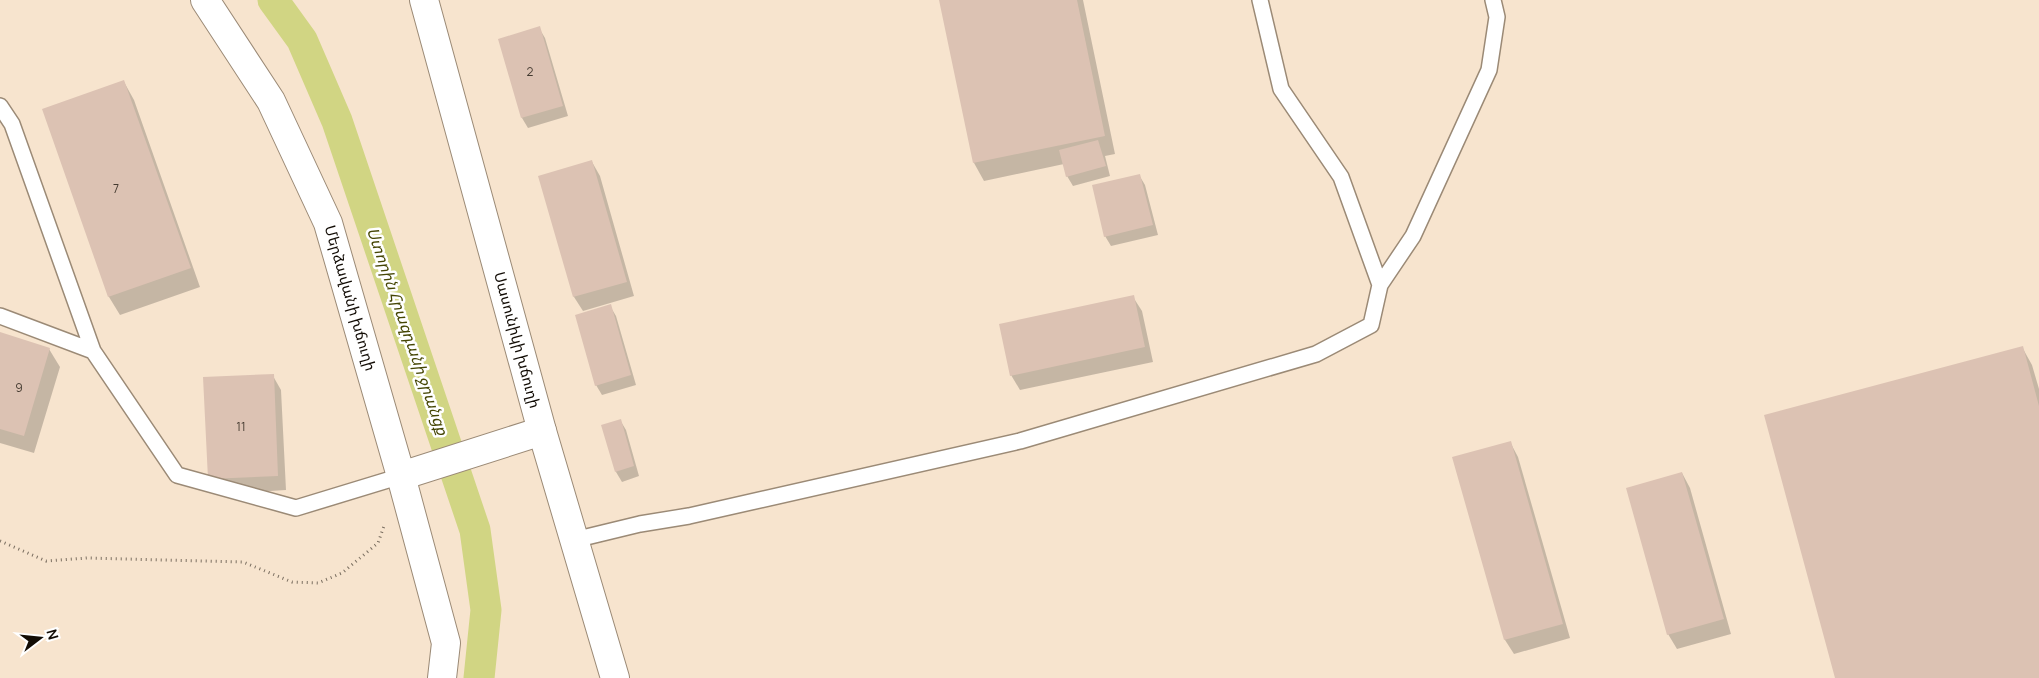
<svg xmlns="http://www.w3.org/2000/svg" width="2039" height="678" font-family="Manrope,'Noto Sans Armenian',sans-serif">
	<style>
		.shadow { fill: #0003 }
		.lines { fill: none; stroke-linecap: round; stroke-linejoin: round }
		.canal { stroke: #d1d583; stroke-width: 31 }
		.building { fill: #dcc2b3 }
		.lane-casing { stroke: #9b8a76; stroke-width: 18 }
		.street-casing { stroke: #9b8a76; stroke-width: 30 }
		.secondary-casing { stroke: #9b8a76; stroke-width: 30 }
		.path { stroke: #7a6e60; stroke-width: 3; stroke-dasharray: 1 4; stroke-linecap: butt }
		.lane { stroke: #fff; stroke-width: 15 }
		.street { stroke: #fff; stroke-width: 28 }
		.secondary { stroke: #fff; stroke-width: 28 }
		.labels { text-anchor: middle; stroke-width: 5; stroke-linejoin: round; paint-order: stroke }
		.number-label { font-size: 12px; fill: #443a30 }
		.street-label { font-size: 15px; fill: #120c05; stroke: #fff }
		.water-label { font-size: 16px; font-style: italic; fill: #454604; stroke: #fff }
	</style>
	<rect width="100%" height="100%" fill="#f7e4ce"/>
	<path class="shadow" d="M940,0H1083L1115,154L1105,156L1110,176L1073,186L1067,176L1064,164L984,181L974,163Z
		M539,28L545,38L568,116L528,128L522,118Z
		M124,82L134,100L200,287L120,315L109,297L44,110Z
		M592,162L600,176L634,296L583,311L574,297Z
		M1139,175L1145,185L1158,235L1111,246L1105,236Z
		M1133,297L1142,311L1153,362L1020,390L1011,375Z
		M610,306L616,316L636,385L602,395L596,385Z
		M0,334L49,349L60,367L34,453L0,443Z
		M2022,347L2032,365L2039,389V678H1836Z
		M273,376L281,390L286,490L218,494L209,479Z
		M620,420L626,430L639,476L622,482L616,472Z
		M1510,442L1518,457L1570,638L1514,654L1505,640L1454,458Z
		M1682,473L1690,488L1731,634L1677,649L1668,634Z"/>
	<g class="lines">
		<path class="canal" d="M273,0L302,40L337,121L475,530L486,610L479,678"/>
	</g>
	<path class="building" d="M939,0H1077L1105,136L973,163Z
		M540,26L563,106L521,118L498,39Z
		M124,80L191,268L108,297L42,109Z
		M1098,140L1106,166L1066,177L1059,150Z
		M592,160L627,282L573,297L538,176Z
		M1140,174L1153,225L1104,237L1092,185Z
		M1134,295L1145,347L1010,376L999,324Z
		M611,304L631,375L595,386L575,315Z
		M0,332L50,348L24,436L0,429Z
		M2023,346L2039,406V678H1835L1764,415Z
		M274,374L278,476L208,479L203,377Z
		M621,419L634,466L615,472L601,425Z
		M1511,441L1563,624L1504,640L1452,457Z
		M1682,472L1724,619L1667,635L1626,488Z"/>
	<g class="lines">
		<g class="lane-casing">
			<path id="lane" d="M0,106L12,124L93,351
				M1380,285L1413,236L1489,70L1497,17L1493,0
				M0,316L93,351L177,475L296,508L401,476
				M574,540L640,524L689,516L1020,441L1316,354L1371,325L1380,285L1341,177L1281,89L1260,0"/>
		</g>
		<g class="street-casing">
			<path id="street" d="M205,0L271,101L328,223L401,476L542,431
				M401,476L446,643L442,678"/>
		</g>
		<g class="secondary-casing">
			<path id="secondary" d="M424,0L542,431L615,678"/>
		</g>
		<path class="path" d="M0,541L46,561L87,558L243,562L292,582L318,583L342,573L378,543L384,526"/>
		<use href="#lane" class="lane"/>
		<use href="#street" class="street"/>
		<use href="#secondary" class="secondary"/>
	</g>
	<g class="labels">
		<g class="number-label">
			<text x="530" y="76">2</text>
			<text x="116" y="193">7</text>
			<text x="19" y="392">9</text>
			<text x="241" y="431">11</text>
		</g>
		<g class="street-label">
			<text transform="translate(350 298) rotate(74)" y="5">Մերձավանի խճուղի</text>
			<text transform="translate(517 340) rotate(75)" y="5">Սասունիկի խճուղի</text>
		</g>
		<g class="water-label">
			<text transform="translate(408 331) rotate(71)" y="6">Ստորին Հրազդանի ջրանցք</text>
		</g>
	</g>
	<g transform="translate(40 638) rotate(74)" stroke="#ffffff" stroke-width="4" paint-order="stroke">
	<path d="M0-4L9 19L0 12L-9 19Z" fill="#120c05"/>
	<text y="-8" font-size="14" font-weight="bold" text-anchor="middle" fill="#120c05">N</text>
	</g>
</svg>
